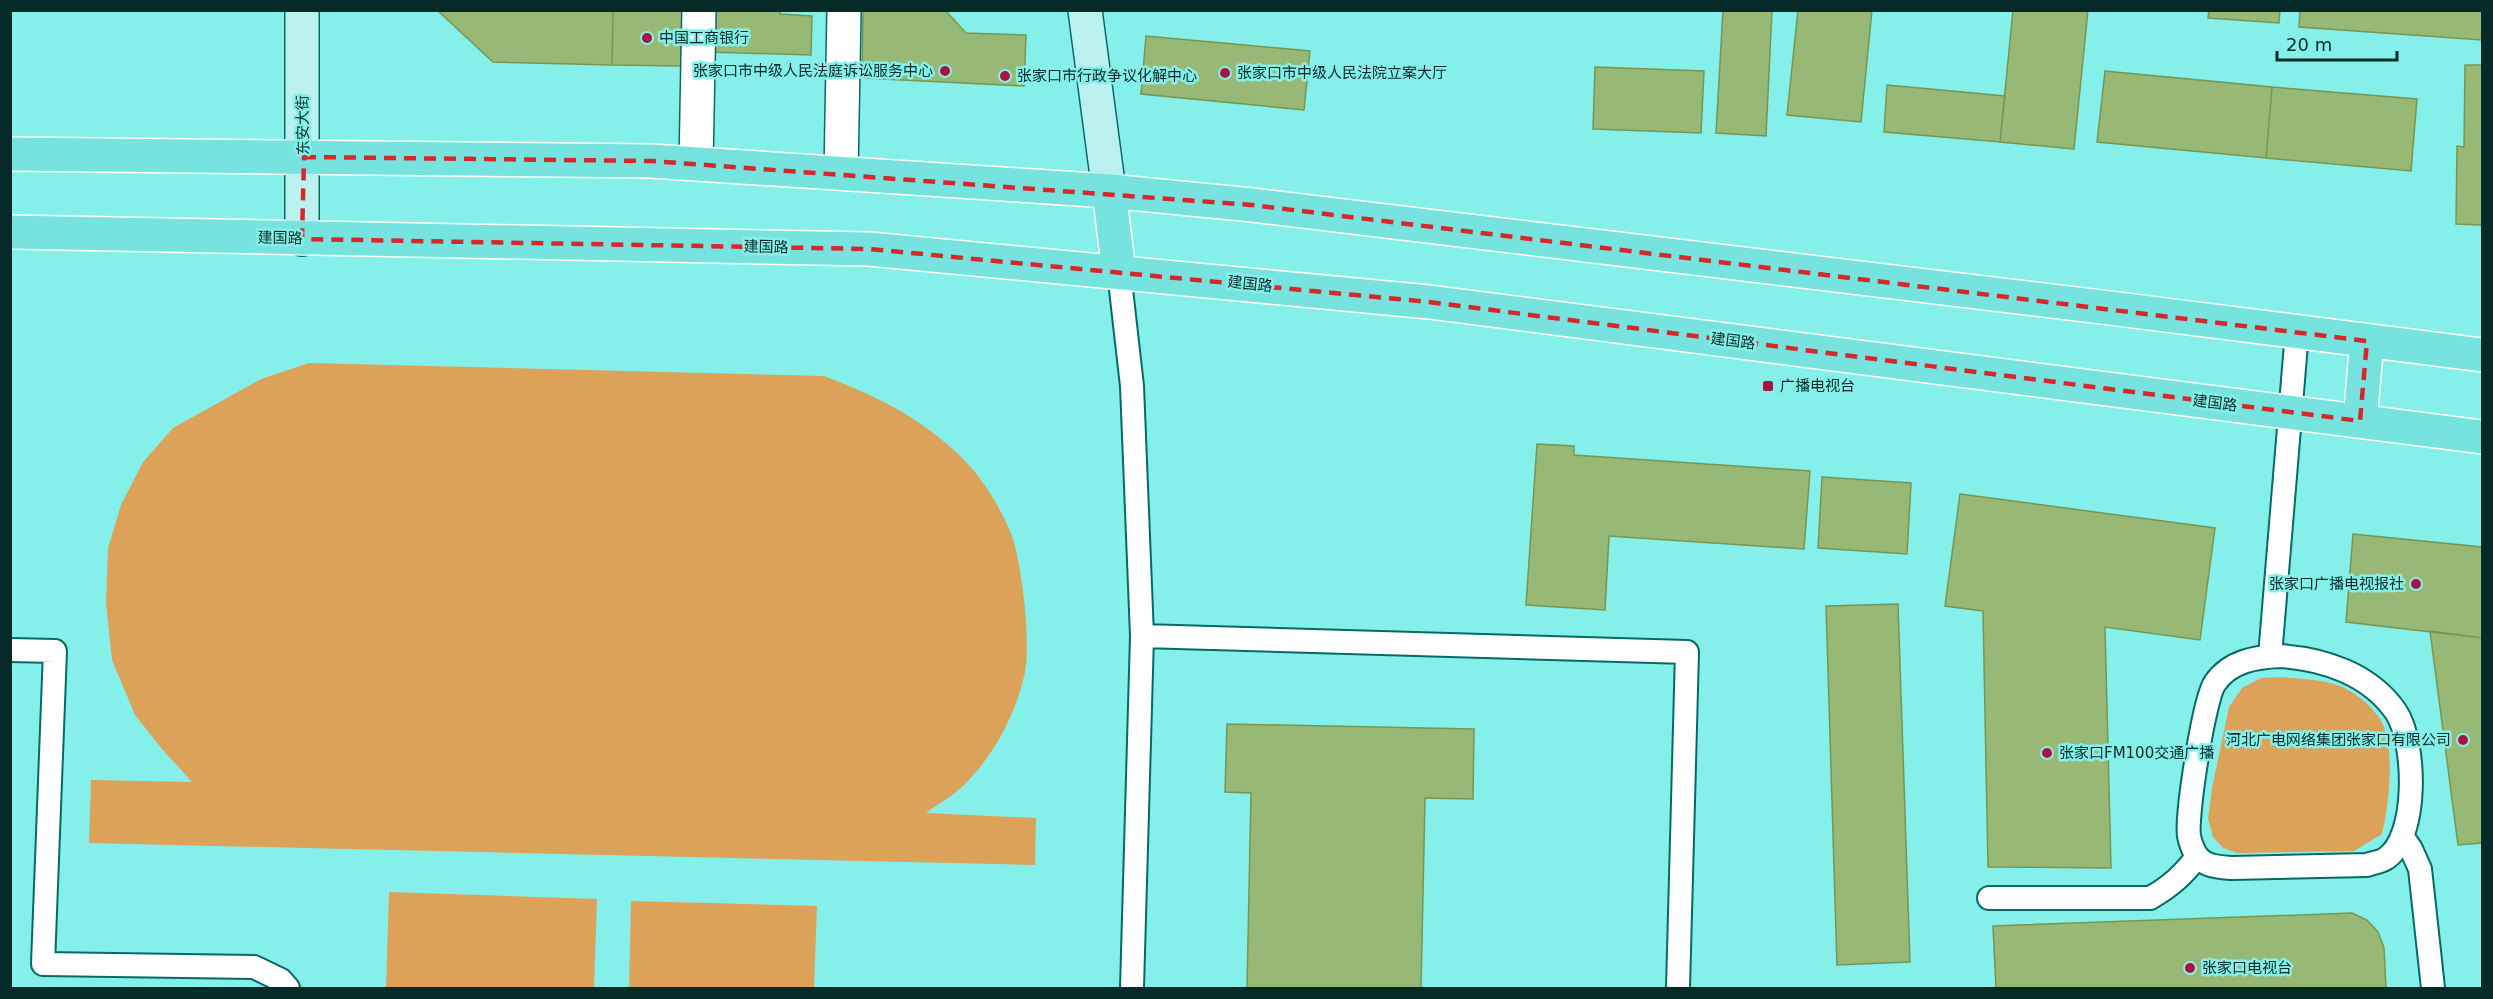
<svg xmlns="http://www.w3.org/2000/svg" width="2493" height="999" font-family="'DejaVu Sans','Noto Sans SC',sans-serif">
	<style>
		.green { fill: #dda259 }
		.building { fill: #97b975; stroke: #769754; stroke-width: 1.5 }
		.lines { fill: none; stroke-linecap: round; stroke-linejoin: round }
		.lane-casing { stroke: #066a66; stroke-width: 26 }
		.street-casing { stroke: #066a66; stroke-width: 36 }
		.secondary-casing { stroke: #066a66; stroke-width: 36 }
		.primary-casing { stroke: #fff; stroke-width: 36 }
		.lane { stroke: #fff; stroke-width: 22 }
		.street { stroke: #fff; stroke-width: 33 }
		.secondary { stroke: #bbf1ef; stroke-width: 33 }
		.primary { stroke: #77e3df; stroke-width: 33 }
		.marked { fill: none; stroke: #d62828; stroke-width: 4.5; stroke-dasharray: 12 8; stroke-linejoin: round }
		.poi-dot { fill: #a91344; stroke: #85f0e9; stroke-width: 2 }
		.labels { text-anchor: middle; stroke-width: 5; stroke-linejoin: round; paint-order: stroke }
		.poi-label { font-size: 15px; fill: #062a28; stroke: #85f0e9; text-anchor: start }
		.street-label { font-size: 15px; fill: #062a28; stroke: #85f0e9 }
	</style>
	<rect width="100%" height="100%" fill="#85f0e9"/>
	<path class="green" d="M309,363L824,376C876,396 916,415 957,453C981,475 1000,506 1012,536C1022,565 1031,642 1025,672C1016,713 996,752 966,783C955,795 939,803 926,813L1036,818L1035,865L89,843L91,780L192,782L162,749L135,715L112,660L106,603L108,548L121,505L143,462L173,428L261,379Z
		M2282,677C2300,679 2320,679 2337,685C2353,690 2372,706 2380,719C2396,744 2389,807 2382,834L2354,851L2237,853L2223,848L2213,837L2208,819L2212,788L2229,707L2242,688L2261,678Z
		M389,892L597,899L594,988H386Z
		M631,901L817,906L814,988H629Z"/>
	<path class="building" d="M437,10H613L612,65L493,62Z
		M613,10H682L681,66L612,65Z
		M709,10H780V14L812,16L811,55L708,52Z
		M863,10H945L966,33L1026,35L1024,86L862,78Z
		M1723,10H1772L1766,136L1716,133Z
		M1798,10H1872L1861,122L1787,115Z
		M2013,10H2088L2074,149L2000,142Z
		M2209,10H2280L2279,23L2208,18Z
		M2300,10H2482V40L2299,27Z
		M1146,36L1310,51L1304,110L1141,94Z
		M2465,65H2482V225L2456,224L2457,146L2464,147Z
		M1595,67L1704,71L1701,133L1593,129Z
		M2105,71L2272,87L2266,158L2097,142Z
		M1887,85L2005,96L2000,142L1884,132Z
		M2272,87L2417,99L2411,171L2266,158Z
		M1537,444L1574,446V455L1810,471L1804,549L1609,536L1605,610L1526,605Z
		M1822,477L1911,483L1907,554L1818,548Z
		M1960,494L2215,528L2200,640L2105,627L2111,868L1988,867L1983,611L1945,606Z
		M2353,534L2482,547V638L2346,622Z
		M1898,604L1910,962L1837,965L1826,606Z
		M2430,631L2482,638V843L2458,845Z
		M1227,724L1474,729L1473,799L1425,798L1421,988H1247L1251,793L1225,792Z
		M2352,913L2367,920L2378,932L2384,948L2386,988H1996L1993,926Z"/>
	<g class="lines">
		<g class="lane-casing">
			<path id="lane" d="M1119,272L1132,386L1142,636L1132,988
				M1142,636L1687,652L1678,988
				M10,650L55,651L43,964L254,967L281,980L288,988
				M2270,656L2297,332
				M2280,656C2324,659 2370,674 2396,712C2416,742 2419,838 2385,859C2380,862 2372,863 2367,865L2232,868C2220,867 2206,867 2198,857C2194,853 2190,842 2189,836C2186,816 2204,698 2215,683C2230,661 2256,657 2280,656Z
				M2402,836L2411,849L2420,869L2433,988
				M1989,898H2150C2170,887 2183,875 2197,857"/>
		</g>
		<g class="street-casing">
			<path id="street" d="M696,164L699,10
				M841,173L844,10"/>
		</g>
		<g class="secondary-casing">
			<path id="secondary" d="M302,10V239
				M1085,10L1109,191"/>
		</g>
		<g class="primary-casing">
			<path id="primary" d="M10,154L651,161L1109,191L1252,205L2118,309L2482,355
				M1109,191L1119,272
				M10,232L869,249L1429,302L2482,437
				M2360,421L2367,341"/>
		</g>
		<use href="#lane" class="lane"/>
		<use href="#street" class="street"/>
		<use href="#secondary" class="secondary"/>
		<use href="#primary" class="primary"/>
	</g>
	<path class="marked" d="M304,157L651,161L1252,205L2367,341L2360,421L1429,302L869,249L302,239Z"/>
	<g class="poi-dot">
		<circle cx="647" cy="38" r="6"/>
		<circle cx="945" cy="71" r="6"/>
		<circle cx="1225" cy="73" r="6"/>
		<circle cx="1005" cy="76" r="6"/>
		<rect x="1762" y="380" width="12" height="12" rx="3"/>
		<circle cx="2416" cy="584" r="6"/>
		<circle cx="2463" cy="740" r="6"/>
		<circle cx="2047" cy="753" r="6"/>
		<circle cx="2190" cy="968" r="6"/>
	</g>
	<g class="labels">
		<g class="poi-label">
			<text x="659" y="43">中国工商银行</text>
			<text x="933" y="76" text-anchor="end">张家口市中级人民法庭诉讼服务中心</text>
			<text x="1237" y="78">张家口市中级人民法院立案大厅</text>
			<text x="1017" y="81">张家口市行政争议化解中心</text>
			<text x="1780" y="391">广播电视台</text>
			<text x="2404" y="589" text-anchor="end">张家口广播电视报社</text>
			<text x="2451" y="745" text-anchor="end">河北广电网络集团张家口有限公司</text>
			<text x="2059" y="758">张家口FM100交通广播</text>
			<text x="2202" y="973">张家口电视台</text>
		</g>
		<g class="street-label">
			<text transform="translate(303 125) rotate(-91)" y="5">东安大街</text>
			<text transform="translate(280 238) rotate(1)" y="5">建国路</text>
			<text transform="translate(766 247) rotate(1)" y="5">建国路</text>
			<text transform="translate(1250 284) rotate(6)" y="5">建国路</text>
			<text transform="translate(1733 341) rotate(7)" y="5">建国路</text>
			<text transform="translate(2215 403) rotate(7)" y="5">建国路</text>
		</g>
	</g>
	<rect width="2493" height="999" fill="none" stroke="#062a28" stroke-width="24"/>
	<path d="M2277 51v9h120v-9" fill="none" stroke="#062a28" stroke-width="3"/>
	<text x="2286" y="51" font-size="18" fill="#062a28" stroke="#85f0e9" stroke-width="4.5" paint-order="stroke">20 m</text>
</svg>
